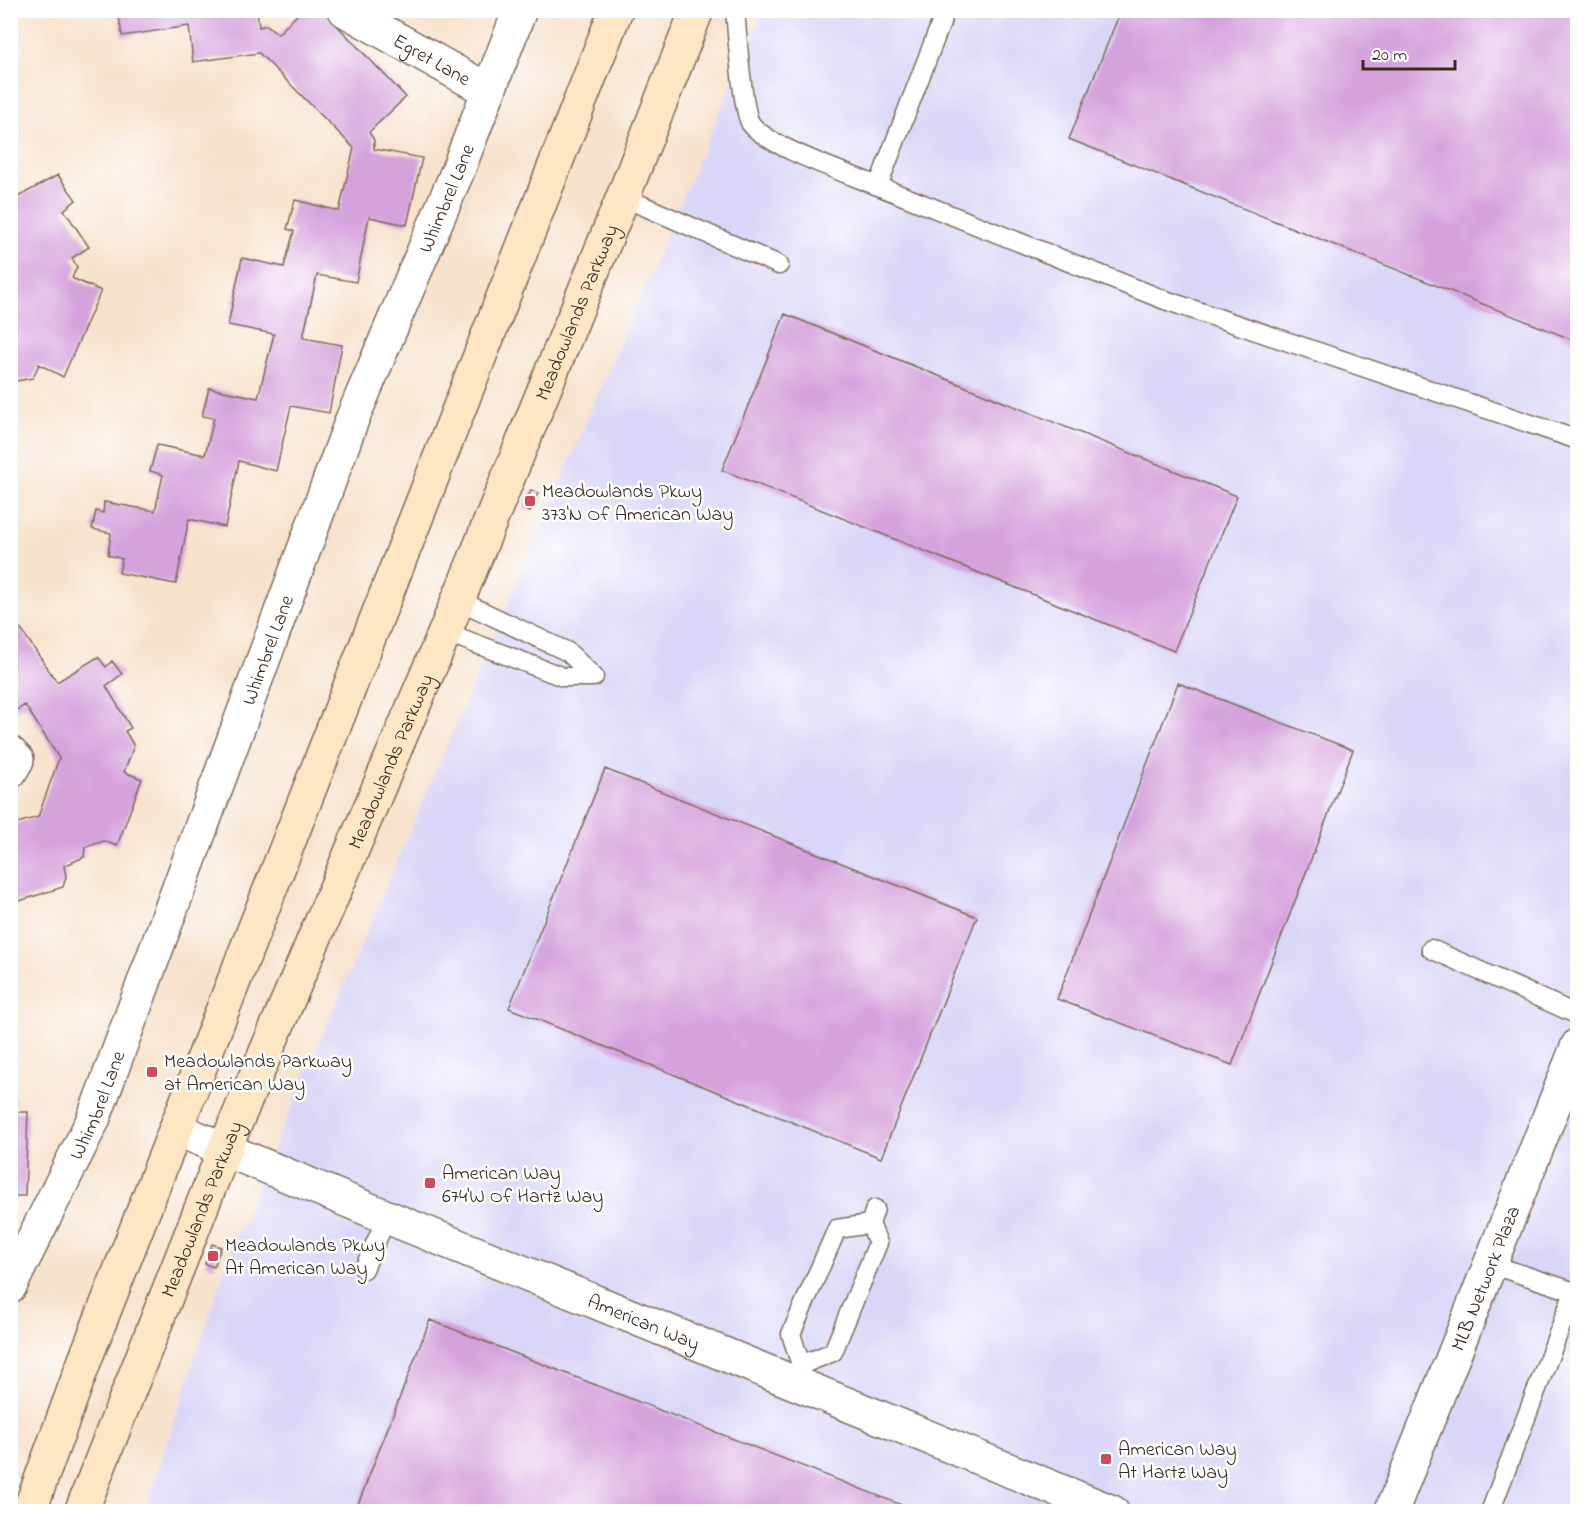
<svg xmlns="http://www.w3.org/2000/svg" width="1588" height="1522" font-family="'Indie Flower',sans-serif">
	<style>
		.built { fill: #dad6f7 }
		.building { fill: #d5a2dc }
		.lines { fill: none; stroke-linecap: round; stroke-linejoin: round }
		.service-casing { stroke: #7d6a5b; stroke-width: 21 }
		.minor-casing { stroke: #7d6a5b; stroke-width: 36 }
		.secondary-casing { stroke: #7d6a5b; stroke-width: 36 }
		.service { stroke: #fff; stroke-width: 18 }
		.minor { stroke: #fff; stroke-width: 33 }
		.secondary { stroke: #fce6c4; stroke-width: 33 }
		.poi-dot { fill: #d1495b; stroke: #fff; stroke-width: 2 }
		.labels { text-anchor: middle; stroke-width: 5; stroke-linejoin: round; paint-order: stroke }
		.street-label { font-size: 20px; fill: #3b2a1e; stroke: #fff }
		.poi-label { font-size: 20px; fill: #3b2a1e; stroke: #fff; text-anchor: start }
	</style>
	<rect width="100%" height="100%" fill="#fff"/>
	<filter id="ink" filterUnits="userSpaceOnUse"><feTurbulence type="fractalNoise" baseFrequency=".0167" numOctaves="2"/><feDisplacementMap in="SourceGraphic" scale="12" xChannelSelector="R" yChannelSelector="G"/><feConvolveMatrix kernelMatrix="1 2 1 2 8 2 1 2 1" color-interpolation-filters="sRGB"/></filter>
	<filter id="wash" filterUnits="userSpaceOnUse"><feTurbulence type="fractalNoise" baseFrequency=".008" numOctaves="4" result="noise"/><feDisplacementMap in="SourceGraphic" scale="24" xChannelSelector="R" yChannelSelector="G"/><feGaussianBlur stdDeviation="1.35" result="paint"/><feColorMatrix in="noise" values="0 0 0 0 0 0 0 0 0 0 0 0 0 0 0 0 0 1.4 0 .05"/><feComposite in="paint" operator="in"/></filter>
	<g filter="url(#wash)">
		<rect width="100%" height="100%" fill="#f7e2cc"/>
		<path class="built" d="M763,11H1577V1511L144,1512L234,1241Z"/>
		<g id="blocks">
			<path class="building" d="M118,10H257L259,27L267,25L278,34L302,10H322L406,97L369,132L374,140V149L422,158L407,225L369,217L356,282L317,275L303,338L342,345L329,413L291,406L276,471L239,461L225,527L189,519L176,584L119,573L122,559L108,555L111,533L92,529L96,511L103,513L104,502L155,511L163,475L150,471L157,445L205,455L214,418L202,416L209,388L258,398L274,334L228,325L242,258L284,267L294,231L287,229L295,200L339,211L354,148L259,53L193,62L189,26L122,36Z
				M1121,10H1578V342L1069,139Z
				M58,175L76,200L64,210L89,247L72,258L77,267L72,278L101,291L63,377L39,364L33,378L10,382V281L14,271L10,264V192L14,199Z
				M785,314L1237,496L1174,651L722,470Z
				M531,490L538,493L530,512L523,509Z
				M20,628L57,682L98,657L106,667L112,661L122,674L106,686L131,728L125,731L134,746L124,772L142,779L117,846L104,841L85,847L84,857L64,866L66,877L63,887L10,904V825L38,817L59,758L25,705L10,714V634Z
				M1178,683L1353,750L1232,1065L1057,999Z
				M605,769L977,917L881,1158L509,1008Z
				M10,1099H15L14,1112H28L25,1196H10Z
				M212,1244L221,1247L214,1267L205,1264Z
				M430,1320L917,1511V1512H355Z"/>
		</g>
	</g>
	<g filter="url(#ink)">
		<use href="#blocks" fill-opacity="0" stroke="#7d6a5b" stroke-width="1.5"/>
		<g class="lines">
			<g class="service-casing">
				<path id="service" d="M735,10C737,31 742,111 751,124C768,147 849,174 878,186L946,10
					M878,186L1162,299L1578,440
					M623,197L779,265
					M458,600L568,652L594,677
					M445,632L563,677H594
					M1431,949L1578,1015
					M870,1224L837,1229L791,1334L801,1365L833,1352L878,1243L870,1224L875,1209
					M1490,1264L1578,1293
					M364,1269L387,1217
					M1490,1512L1574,1292"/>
			</g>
			<g class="minor-casing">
				<g id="minor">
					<path id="s1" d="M345,10L489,91"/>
					<path d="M10,753L17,760L10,772"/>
					<path id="s2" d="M176,1129L387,1217L1112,1512"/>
					<path id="s3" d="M10,1286L93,1120L353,417L456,175L520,10"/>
					<path id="s4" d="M1391,1512L1578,1045"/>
				</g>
			</g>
			<g class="secondary-casing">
				<g id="secondary">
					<path d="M29,1512L86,1357L616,10"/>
					<path id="s5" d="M81,1512L225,1148L445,632L623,197L697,10"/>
				</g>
			</g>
			<use href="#service" class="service"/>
			<use href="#minor" class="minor"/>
			<use href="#secondary" class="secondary"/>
		</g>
	</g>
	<g class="poi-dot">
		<rect x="524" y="495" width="12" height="12" rx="3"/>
		<rect x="146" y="1066" width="12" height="12" rx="3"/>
		<rect x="424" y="1177" width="12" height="12" rx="3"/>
		<rect x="207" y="1250" width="12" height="12" rx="3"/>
		<rect x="1100" y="1453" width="12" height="12" rx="3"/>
	</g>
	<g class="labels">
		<g class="street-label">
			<text dy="7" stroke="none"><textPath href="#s1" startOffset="100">Egret Lane</textPath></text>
			<text dy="7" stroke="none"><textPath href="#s3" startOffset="1173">Whimbrel Lane</textPath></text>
			<text dy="7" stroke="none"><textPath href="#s5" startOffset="1298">Meadowlands Parkway</textPath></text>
			<text dy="7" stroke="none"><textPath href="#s3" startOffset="687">Whimbrel Lane</textPath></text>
			<text dy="7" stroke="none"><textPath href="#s5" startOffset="812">Meadowlands Parkway</textPath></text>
			<text dy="7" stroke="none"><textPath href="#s3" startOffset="201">Whimbrel Lane</textPath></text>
			<text dy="7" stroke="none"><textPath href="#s5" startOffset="326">Meadowlands Parkway</textPath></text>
			<text dy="7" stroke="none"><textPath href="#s4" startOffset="252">MLB Network Plaza</textPath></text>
			<text dy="7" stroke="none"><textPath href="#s2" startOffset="506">American Way</textPath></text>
		</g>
		<g class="poi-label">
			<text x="542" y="497">Meadowlands Pkwy<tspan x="542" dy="23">373'N Of American Way</tspan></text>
			<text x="164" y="1067">Meadowlands Parkway<tspan x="164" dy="23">at American Way</tspan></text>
			<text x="442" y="1179">American Way<tspan x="442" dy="23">674'W Of Hartz Way</tspan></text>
			<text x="225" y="1251">Meadowlands Pkwy<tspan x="225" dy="23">At American Way</tspan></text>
			<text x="1118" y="1455">American Way<tspan x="1118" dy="23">At Hartz Way</tspan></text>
		</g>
	</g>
	<rect width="1588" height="1522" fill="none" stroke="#fff" stroke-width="36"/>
	<path d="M1363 60v9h92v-9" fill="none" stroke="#3b2a1e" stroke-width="3"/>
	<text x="1372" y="60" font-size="18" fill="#3b2a1e" stroke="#ffffff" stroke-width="4.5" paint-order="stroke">20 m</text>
</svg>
